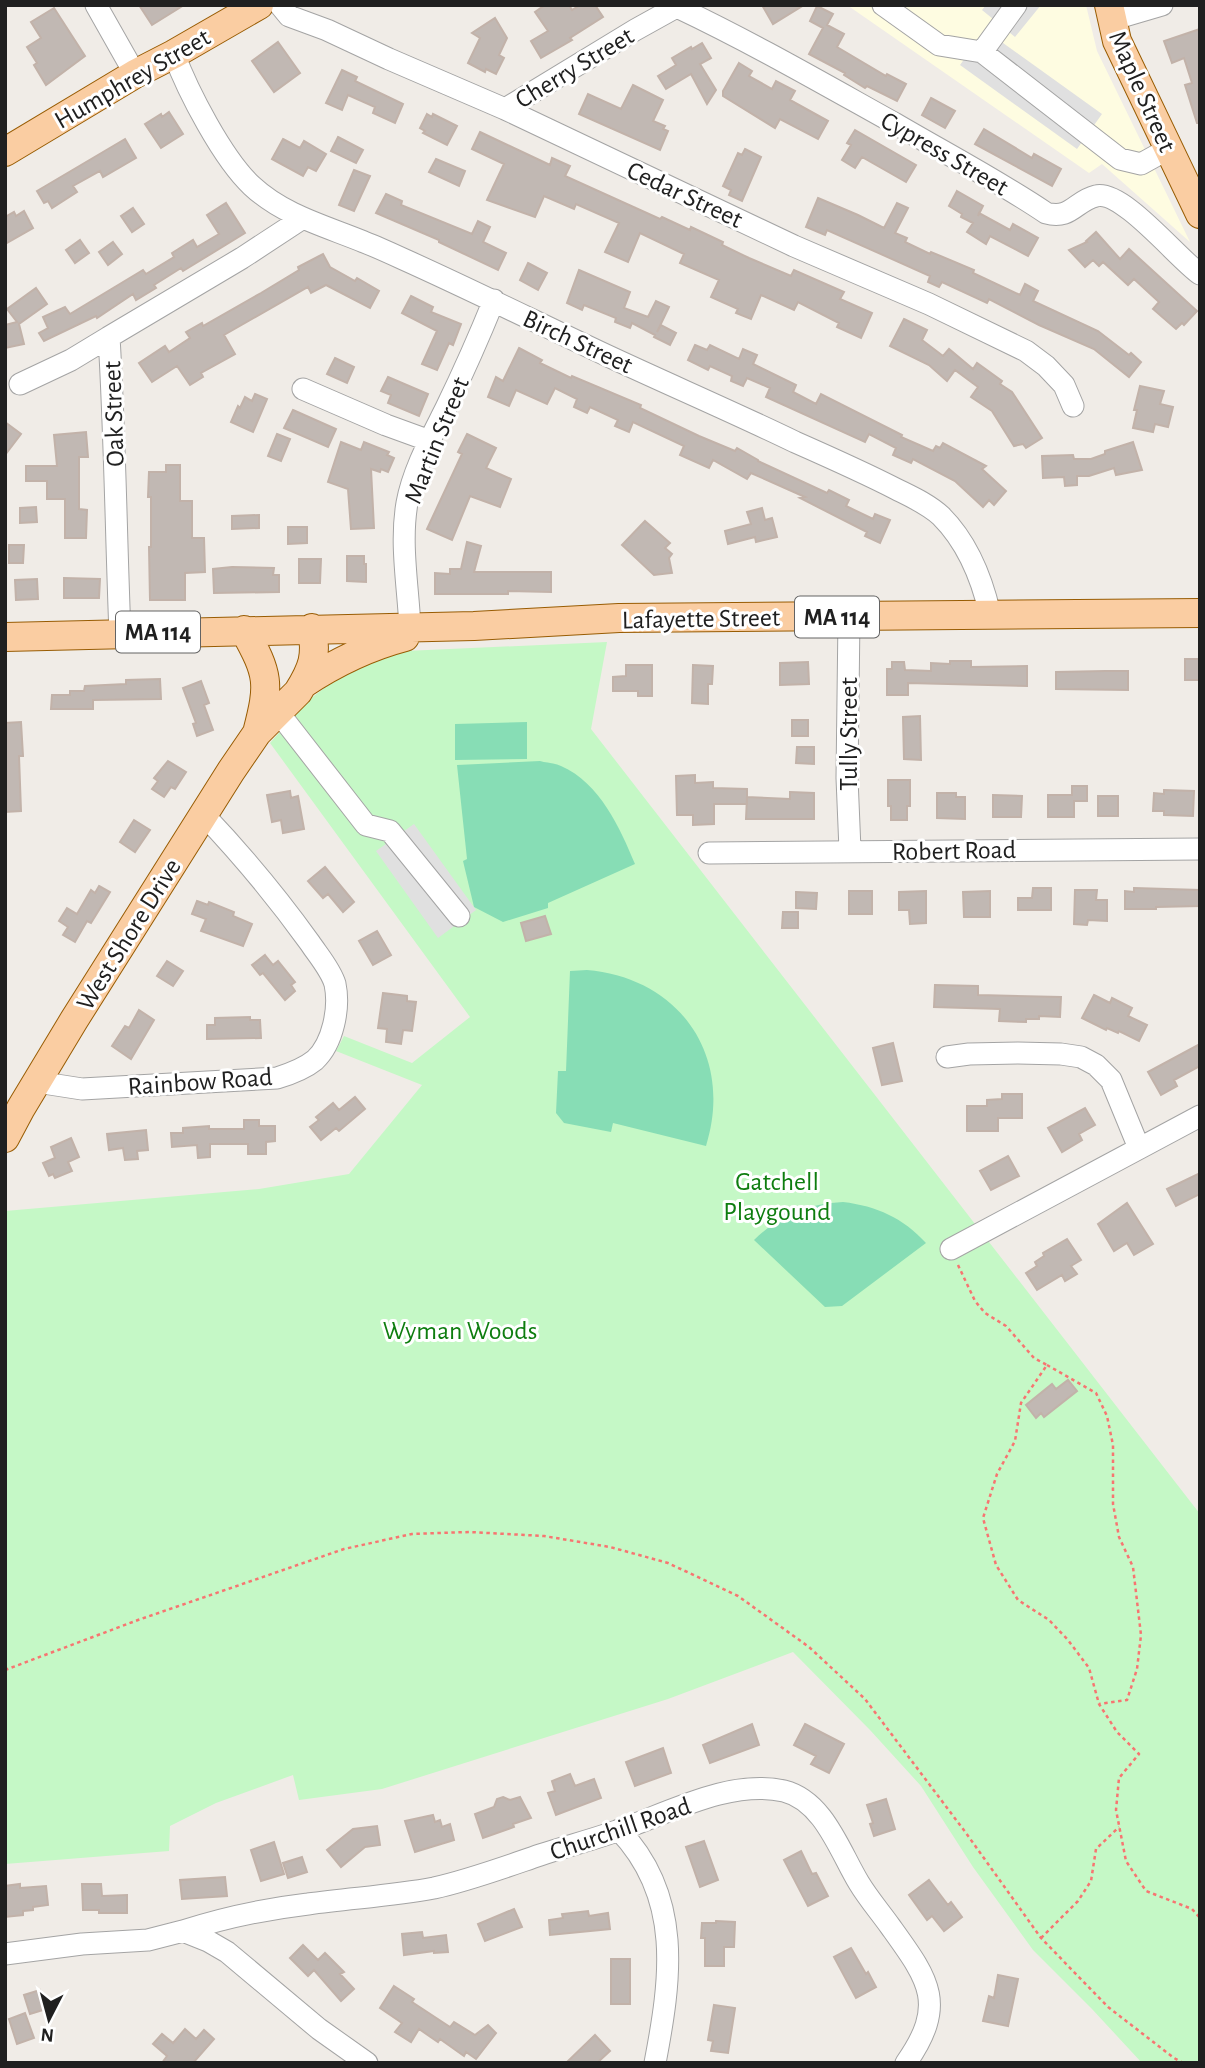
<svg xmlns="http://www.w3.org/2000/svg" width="1205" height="2068" font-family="'Alegreya Sans',sans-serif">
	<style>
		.education { fill: #fefce1 }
		.park { fill: #c5f8c6 }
		.pitch { fill: #87ddb5 }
		.parking { fill: #e0e0e0 }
		.building { fill: #c1b8b3; stroke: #c2b2a9; stroke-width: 2 }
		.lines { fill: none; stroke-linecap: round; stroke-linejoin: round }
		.minor-casing { stroke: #a4a4a4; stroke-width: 23 }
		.major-casing { stroke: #985c03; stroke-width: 30 }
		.path { stroke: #f77571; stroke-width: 2.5; stroke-dasharray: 3.5 3.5; stroke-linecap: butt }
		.minor { stroke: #fff; stroke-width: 21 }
		.major { stroke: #facda2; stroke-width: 28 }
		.labels { text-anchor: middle; stroke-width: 6; stroke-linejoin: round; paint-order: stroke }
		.shield { fill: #fff; stroke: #636363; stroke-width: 2 }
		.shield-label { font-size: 24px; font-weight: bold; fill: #202020 }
		.street-label { font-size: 26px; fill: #202020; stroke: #fff }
		.park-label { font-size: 26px; fill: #0e7d0f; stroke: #fff }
	</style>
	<rect width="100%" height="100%" fill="#f0ece7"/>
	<path class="education" d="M847,5H1086L1097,51L1190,242L1102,164L1089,173Z"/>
	<path class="park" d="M607,642L591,729L1200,1514V2063H1142L1092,2009L1033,1950L973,1867L921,1786L870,1730L793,1652L668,1699L382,1789L299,1800L293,1775L216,1803L170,1826L169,1851L5,1864V1211L259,1189L349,1174L422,1085L336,1051L344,1036L412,1063L470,1017L270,743L305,703L337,678L373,661L405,651Z"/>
	<path class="pitch" d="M527,722V759L455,760V724Z
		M540,761C547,763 555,763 561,766C600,783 620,828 635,864L548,903V908L503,922L474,907L463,861L467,859L457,765Z
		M587,970C680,978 734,1056 706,1146L613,1123L611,1132L564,1123L556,1113L558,1071H566L570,971Z
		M843,1202C877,1206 903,1218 926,1243L842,1306L825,1307L754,1240C780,1215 807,1204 843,1202Z"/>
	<path class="parking" d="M986,5H1041L1015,37L982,10Z
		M985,30L1102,114L1077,149L960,65Z
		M414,824L476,910L438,938L376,851Z"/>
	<path class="building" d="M139,5H184L152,25Z
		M545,5H569L572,10L580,5H595L603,17L570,38L572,40L541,58L531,41L548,31L535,12Z
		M762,5H804L773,24Z
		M817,6L833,14L827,25L844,34L837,47L886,76L887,74L906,84L897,101L867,86L865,88L844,75L845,73L809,54L823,28L810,21Z
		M54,8L85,56L46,85L34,65L37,63L27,47L41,38L31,22Z
		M495,18L507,38L499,55L504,58L496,74L486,69L485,72L468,63L480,38L472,33Z
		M1200,29V123H1197L1185,85L1192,83L1184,58L1172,63L1164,41Z
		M278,42L300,73L274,92L252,61Z
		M702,43L711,58L700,64L716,90L707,104L691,74L666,89L658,76L676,65L672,58L691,47L692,49Z
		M739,63L752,71L749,76L772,89L776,81L795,91L790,100L828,121L818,139L780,119L775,128L723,96V91Z
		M342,70L357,77L355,81L403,104L395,123L373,113L375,107L348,95L342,110L326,103Z
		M633,85L663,100L653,121L665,126L663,129L668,131L660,150L579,114L588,94L621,109Z
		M931,98L955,111L945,128L922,115Z
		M169,112L183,134L161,148L145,124L161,114L162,117Z
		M427,114L432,117L433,114L457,126L447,145L423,133L425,131L420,128Z
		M984,129L1032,158L1034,154L1061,169L1052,186L975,144Z
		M855,130L916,165L906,182L862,157L855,168L842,160L851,145L847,143Z
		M480,132L550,165L552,158L570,166L565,176L660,219L662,217L690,230L691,227L723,242L722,245L749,258L791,276L794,270L844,292L840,299L872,313L861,338L837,327L839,323L798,302L794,310L761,295L751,319L736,313L738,309L711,297L719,280L680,263L684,254L640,233L628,262L605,252L619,223L576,204L574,209L544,196L535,217L487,200L504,164L472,149Z
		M338,137L363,150L356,163L331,151Z
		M125,139L136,158L103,177L100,171L73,186L77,192L52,208L48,201L44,203L37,191Z
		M283,139L300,148L304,141L326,154L316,171L308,167L303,176L272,159Z
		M745,149L761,157L742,201L729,195L731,190L723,186L738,153L742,155Z
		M436,159L465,171L459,186L429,172Z
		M354,170L370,176L354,211L339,205Z
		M957,191L983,206L978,216L979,213L1010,230L1013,224L1038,238L1028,256L990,236L986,244L967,232L973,223L961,217L962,214L949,206Z
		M386,194L402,201L401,205L472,234L478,221L490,227L483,242L506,253L498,270L439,242V240L376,213Z
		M818,198L858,215L884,228L897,203L908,208L895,233L907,238L905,242L930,254L931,252L974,270L973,273L1020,295L1025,284L1038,291L1033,301L1098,331L1129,355L1131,353L1141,362L1129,377L1094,349L1039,325L989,299L987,303L942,282L939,287L928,282L930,276L827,230L825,235L806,227Z
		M226,203L245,233L183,271L181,268L154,285L156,288L136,300L133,294L97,318L96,316L44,341L39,333L48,328L43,317L65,307L70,314L143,270L146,274L174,257L172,253L193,240L197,247L219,234L207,215Z
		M133,208L144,224L132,232L121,216Z
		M24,211L33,228L5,244V217L14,212L16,216Z
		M1096,232L1120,259L1129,249L1197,311L1184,325L1182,323L1176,329L1153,309L1159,302L1134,279L1128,285L1103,262L1099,266L1093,260L1085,267L1069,250L1087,242L1086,241Z
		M80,240L89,253L75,263L66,250Z
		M113,242L122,254L108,265L99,252Z
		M323,254L330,267L355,281L357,278L379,291L370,308L326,285L311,293L308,287L224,335L235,354L201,373L203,377L190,385L177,366L152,382L139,363L165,346L169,352L190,338L186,332L202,323L203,326L261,293L299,270L298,267Z
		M528,263L547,273L538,290L520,280Z
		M579,270L630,292L624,308L648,317L656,301L669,307L657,332L661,325L676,333L670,345L654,337L655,335L632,323L630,328L615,322L616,318L584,305L582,310L567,303Z
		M36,288L47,304L19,324L24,344L5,348V325L17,322L7,309Z
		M411,296L433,307L431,312L461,324L453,345L449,343L437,370L422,364L437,331L402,313Z
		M904,319L927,330L922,340L943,356L949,349L973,369L977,363L1002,381L1000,384L1012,392L1042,438L1026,448L1023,444L1014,446L992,411L971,397L978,387L955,370L947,381L929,365L890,346Z
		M695,345L707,350L710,345L739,359L743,349L757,355L753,364L796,385L793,392L816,404L821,394L902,435L901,437L933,451L936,446L940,448L943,443L986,466L982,469L1006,491L994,505L989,500L983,507L955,481L913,459L911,463L893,455L896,448L869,434L865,442L766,397L770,388L747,378L743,386L731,381L732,376L710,366L708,370L688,360Z
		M519,348L542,360L540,363L571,378L572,376L641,405L640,408L699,436L735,451L737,448L758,460V461L827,493L829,490L849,500L846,506L873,519L875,514L890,520L880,543L865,536L867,532L800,498L805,497L751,473L747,479L713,460L709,468L680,455L684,446L633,422L629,432L615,426L618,420L590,407L587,413L574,407L577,399L555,388L547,404L516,390L509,406L488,397L496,377L503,381Z
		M335,358L354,367L347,383L327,374Z
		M388,377L428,394L419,416L388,403L391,395L381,391Z
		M1140,386L1164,391L1160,404L1173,407L1168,427L1155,424L1153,432L1133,428L1137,410H1134Z
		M255,394L267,399L253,432L231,422L238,406L240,408L245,397L252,401Z
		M293,410L336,429L328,447L284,428Z
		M5,422L21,434L5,455Z
		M86,432L88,457H79V509L87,510L86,538H65V499H47V481H26V466H57L54,435Z
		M277,434L290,439L281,461L268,456Z
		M467,434L496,448L486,468L511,479L500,507L470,496L452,540L427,529L462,454L458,452Z
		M341,442L361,450L364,442L389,452L387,455L394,458L388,472L381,469L380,472L371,469L374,528L351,529L348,489L328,482Z
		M1133,442L1142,470L1116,475L1114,468L1089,476H1077V485L1065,486L1064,477L1043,478L1042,456L1073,455L1074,459H1091L1105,454V451Z
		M166,465H180V501H192V538H204L205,572L185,573V600H150L149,547H151V497H148L149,472H166Z
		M36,507L37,522L20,523V508Z
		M762,508L765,520L772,518L777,537L756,542L755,537L728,544L725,531L751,524L747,512Z
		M259,515V528L232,529V516Z
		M645,521L670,543L665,548L672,554L669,558L672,573L654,575L622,545Z
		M288,527H307V543L288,544Z
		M467,542L481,546L474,572H551V592L508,591V594H435V573L450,574V569H461Z
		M9,545H24L23,563H9Z
		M347,556H364V564H366V582L347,581Z
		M299,559H321L320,583H299Z
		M232,567L274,568L273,575H279V592L214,593L213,569Z
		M64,578L100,579L99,598H64Z
		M37,579L38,599L16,600L15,580Z
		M1185,659H1200V680H1185Z
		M950,661H971V667L1027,666V686L908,683V695H887V669H892V662H904L905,670L931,671V663L950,664Z
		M808,662L809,684L780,685V663Z
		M626,665H652V696H638V691H613V677L626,676Z
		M693,665L713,666L712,684H708V704L692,703Z
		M1105,671H1128V690L1056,689V672Z
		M160,679L161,699L93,700V709H51L52,695H70V691H84L85,686L126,684V680Z
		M201,681L209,703L204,705L213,730L197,736L193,724L196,723L183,688Z
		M920,716L921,760L904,759L903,717Z
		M792,720H808V736H792Z
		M21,722L23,756H19L21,811L5,812V723Z
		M797,747H814V764L796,763Z
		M168,761L186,772L175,789L171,787L164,797L152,789L158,781L154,778Z
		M695,775V783L713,782V788L747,789V804H714V824L693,825V815H677L676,776Z
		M888,780H910V806H907V820H891V806H888Z
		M1072,786H1087V801H1074V817H1048V795H1072Z
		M1164,790L1194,791L1193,816L1164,815V811H1153L1154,793L1164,794Z
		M290,791L291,798L298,796L304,829L283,833L281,820L272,822L267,795Z
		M790,792L814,793V819H746L747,797L790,799Z
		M937,793H956V797H965V819L937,818Z
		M993,795L1022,796L1021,817H993Z
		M1098,796H1118V816H1098Z
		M134,820L150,830L135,852L120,842Z
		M325,867L354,902L343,912L328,894L323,898L308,881Z
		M99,886L110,892L91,923L87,921L75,942L63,935L68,927L59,921L67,908L77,914L91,890L95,893Z
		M1033,888H1051V910H1018V898H1032Z
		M1134,888L1200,890V906L1156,907V909H1125V891L1134,892Z
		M1075,890H1097L1096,900H1107V921L1088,920L1087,925L1074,924Z
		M849,891H872V914H849Z
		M926,891V923L910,924L909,910H899V892Z
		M990,891V917H964L963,892Z
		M796,892L817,893L816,909L796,908Z
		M197,901L208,905L209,902L234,912L233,916L252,924L243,946L201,931L206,919L192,914Z
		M783,912H798V928H782Z
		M545,916L551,934L526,941L521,923Z
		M377,931L391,955L373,965L359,941Z
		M265,955L273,965L278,961L295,982L291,985L295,991L285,1000L263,973L260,975L252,965Z
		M167,961L183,971L173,986L157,976Z
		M935,985L978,986V995L1061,997L1060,1017L1039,1016V1019H1026V1022L999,1021L1000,1009L934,1007Z
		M383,993L407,996V1001L416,1002L412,1031L403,1030L401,1044L386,1042L387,1029L378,1028Z
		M1094,995L1110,1003L1112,998L1132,1008L1128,1016L1147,1025L1139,1041L1119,1031L1118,1033L1107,1028L1106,1030L1082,1018Z
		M139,1010L154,1020L131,1059L112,1046L125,1026L129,1028Z
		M250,1017V1020H260L261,1038L207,1039V1025H215V1018Z
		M893,1043L902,1081L882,1085L873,1048Z
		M1200,1044V1066L1174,1080L1177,1086L1161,1095L1148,1072Z
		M1002,1094H1022V1118H998V1131H967V1106H987V1100L1002,1099Z
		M355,1097L365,1109L339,1131L336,1128L321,1140L310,1127L319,1120L316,1117L333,1103L339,1110Z
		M1085,1108L1095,1125L1079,1134L1082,1140L1062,1152L1048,1128Z
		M244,1120H259V1126H275V1141L266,1142V1154H248V1144H210V1157L198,1158L197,1145L172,1147L171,1133H183V1128L209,1126V1129H244Z
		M146,1130L148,1150L137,1151L138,1159L125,1160L123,1148L109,1150L107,1134Z
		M71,1138L79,1157L68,1162L72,1171L55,1178L53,1174L49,1176L43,1163L55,1158L51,1147Z
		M1008,1156L1019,1176L991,1190L980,1171Z
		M1200,1173V1194L1176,1206L1167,1189Z
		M1127,1203L1153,1244L1134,1255L1127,1243L1114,1251L1098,1224Z
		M1067,1239L1081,1260L1071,1266L1077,1274L1065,1281L1062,1275L1037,1290L1026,1273L1037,1266L1035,1262L1044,1256L1043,1253Z
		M1068,1380L1077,1391L1044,1417L1041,1413L1036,1418L1026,1405L1052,1384L1056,1389Z
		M752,1724L759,1745L710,1763L703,1745Z
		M805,1724L844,1744L829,1773L811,1764L816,1756L794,1745Z
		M663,1748L671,1773L635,1786L626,1762Z
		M570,1774L575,1786L594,1779L601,1798L556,1815L548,1793L555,1791L552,1781Z
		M503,1797L510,1800L520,1797L531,1818L513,1824L514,1827L483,1838L475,1814L494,1807L497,1799Z
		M886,1799L895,1829L874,1836L870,1824L873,1823L867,1805Z
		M433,1815L435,1822L440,1820L442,1827L450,1824L454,1840L415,1852L405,1821Z
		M377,1826L380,1845L365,1847L341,1867L327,1850L353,1829Z
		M704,1841L718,1880L700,1887L686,1847Z
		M274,1842L284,1874L261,1881L251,1850Z
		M801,1851L812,1874L816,1873L828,1896L808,1906L784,1860Z
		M302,1857L307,1872L288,1878L283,1863Z
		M225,1877L227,1896L182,1899L180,1880Z
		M929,1880L948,1905L951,1902L962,1917L944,1931L932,1916L927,1920L909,1895Z
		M20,1884V1888L46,1886L48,1905L33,1907V1910L23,1911V1915L5,1917V1886Z
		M82,1884H101L102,1896L127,1895V1913H99V1910H83Z
		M514,1909L522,1927L485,1941L478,1924Z
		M588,1911L589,1916L608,1913L610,1929L550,1935L549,1920L563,1918L562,1914Z
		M716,1921L735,1922L734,1947H724V1966H705V1938H701L702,1923H716Z
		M422,1932L423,1938L446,1935L448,1952L434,1953V1951L404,1955L402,1934Z
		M303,1945L318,1960L325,1953L344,1972L340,1974L354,1989L341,2001L314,1970L308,1976L290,1958Z
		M851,1948L866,1974L868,1972L876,1987L856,1998L834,1957Z
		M611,1959H630V2004H611Z
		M998,1975L1018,1979L1008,2026L983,2021L989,1996L994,1998Z
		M394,1986L414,1999L412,2002L450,2027L454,2022L475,2035L488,2025L496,2033L476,2059L466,2052L464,2056L440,2039L438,2042L419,2029L411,2042L395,2032L402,2023L380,2008Z
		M40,1990L46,2009L30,2014L24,1995Z
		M714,2005L735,2008L728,2053L711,2051L713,2041L708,2040Z
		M25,2013L34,2038L17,2044L9,2019Z
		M185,2029L196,2039L204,2030L214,2039L193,2063H162L167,2056L153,2044L162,2034L173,2043Z
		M595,2035L610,2051L597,2063H566Z"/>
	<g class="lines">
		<g class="minor-casing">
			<path id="minor" d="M96,5L135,74
				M280,5L289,16L327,30L389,59L505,109L794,246L929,304L1026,351L1046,366L1064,385L1073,406
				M883,5L939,45L982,52L1016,5
				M677,7C751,42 822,83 894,123C945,153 997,180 1046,213C1071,220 1075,201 1096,196C1122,189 1178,259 1200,274
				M1111,20L1162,5
				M982,52L1120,159L1141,164L1168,149
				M174,54C188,92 223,159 252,186C283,215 325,226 364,242C377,247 390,253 403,259C472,290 540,324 608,356C670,385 733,412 795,442C829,457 863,472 896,489C912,497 928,504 941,516C967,542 982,579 990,614
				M505,109L635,30L680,5
				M20,384L71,360L109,337
				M303,389L386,425L430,441
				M849,617L847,778L850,850
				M410,627C408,586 400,543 407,503C413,470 431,438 446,408C463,373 479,337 494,300
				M120,634C116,535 115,436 109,337L242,258L303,218
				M278,712L366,825L390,831L459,916
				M709,853L1200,849
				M947,1057L969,1054L1018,1053L1061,1054L1081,1057L1096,1065L1111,1080L1139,1148
				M37,1082L82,1089L277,1078C290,1074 304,1069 315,1060C333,1043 340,1008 335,984C331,970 318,955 310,943C277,897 242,855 203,814
				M951,1249L1200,1116
				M619,1830C683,1897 671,1979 655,2063
				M183,1931C223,1918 266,1909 308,1904C350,1898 392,1896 434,1888C470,1880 505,1867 540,1855C564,1847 588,1841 611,1833C663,1816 729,1778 784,1791C824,1801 840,1852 859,1883C868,1898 880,1912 890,1926C928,1979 948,2003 906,2063
				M5,1954L82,1944L148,1940L183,1931L208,1941L227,1952L319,2029L367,2063"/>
		</g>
		<g class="major-casing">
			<path id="major" d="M1109,5L1117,41L1200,214
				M5,152L135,74L174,54L259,5
				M244,630C269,675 270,683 257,733
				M5,637L474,626L619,618L1200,613
				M303,684C336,662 367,647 405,637
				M5,1138L21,1108L74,1020L231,771L257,733L298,692C313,668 317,656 312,628"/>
		</g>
		<path class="path" d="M958,1265L975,1301L985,1313L1006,1326L1034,1358L1047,1365L1021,1403L1015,1441L997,1474L983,1518L996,1565L1018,1600L1049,1620L1068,1640L1089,1668L1099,1704L1117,1732L1139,1754L1119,1778L1116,1810L1126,1861L1146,1891L1192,1909L1200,1918
			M1047,1365L1096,1393L1107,1416L1113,1445V1504L1119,1537L1133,1567L1141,1635L1137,1669L1127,1700L1099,1704
			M5,1670L138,1620L344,1549L412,1534L469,1532L544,1536L610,1547L668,1563L738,1596L809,1647L865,1699L966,1833L1041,1938L1108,2007L1174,2058L1183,2063
			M1041,1938L1078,1901L1091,1881L1096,1849L1119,1827"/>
		<use href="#minor" class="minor"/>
		<use href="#major" class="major"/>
	</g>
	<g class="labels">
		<g class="shield">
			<rect x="795" y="596.5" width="84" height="41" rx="5"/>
			<rect x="116" y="611.5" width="84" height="41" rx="5"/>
		</g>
		<g class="shield-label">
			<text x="837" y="625">MA 114</text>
			<text x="158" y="640">MA 114</text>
		</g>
		<g class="street-label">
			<text transform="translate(574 67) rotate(-31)" y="9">Cherry Street</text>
			<text transform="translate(132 78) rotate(-30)" y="9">Humphrey Street</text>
			<text transform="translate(1143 91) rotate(66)" y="9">Maple Street</text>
			<text transform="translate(945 153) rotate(30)" y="9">Cypress Street</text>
			<text transform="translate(685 194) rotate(25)" y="9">Cedar Street</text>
			<text transform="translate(578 341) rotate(25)" y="9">Birch Street</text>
			<text transform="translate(113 414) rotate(-92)" y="9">Oak Street</text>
			<text transform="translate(436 440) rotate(-68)" y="9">Martin Street</text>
			<text transform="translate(701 618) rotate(-1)" y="9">Lafayette Street</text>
			<text transform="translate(848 734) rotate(-90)" y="9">Tully Street</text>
			<text transform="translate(954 850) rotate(-1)" y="9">Robert Road</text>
			<text transform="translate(128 934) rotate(-58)" y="9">West Shore Drive</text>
			<text transform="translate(200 1081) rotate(-4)" y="9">Rainbow Road</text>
			<text transform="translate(620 1828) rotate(-19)" y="9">Churchill Road</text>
		</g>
		<g class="park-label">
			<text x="777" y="1190">Gatchell<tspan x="777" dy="30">Playgound</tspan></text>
			<text x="460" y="1339">Wyman Woods</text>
		</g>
	</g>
	<rect width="1205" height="2068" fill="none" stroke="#202020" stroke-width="14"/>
	<g transform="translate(49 2019) rotate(186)" stroke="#ffffff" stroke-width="5" paint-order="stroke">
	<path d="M0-5L12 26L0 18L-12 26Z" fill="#202020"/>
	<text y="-10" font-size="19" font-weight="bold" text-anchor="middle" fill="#202020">N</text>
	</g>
</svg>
